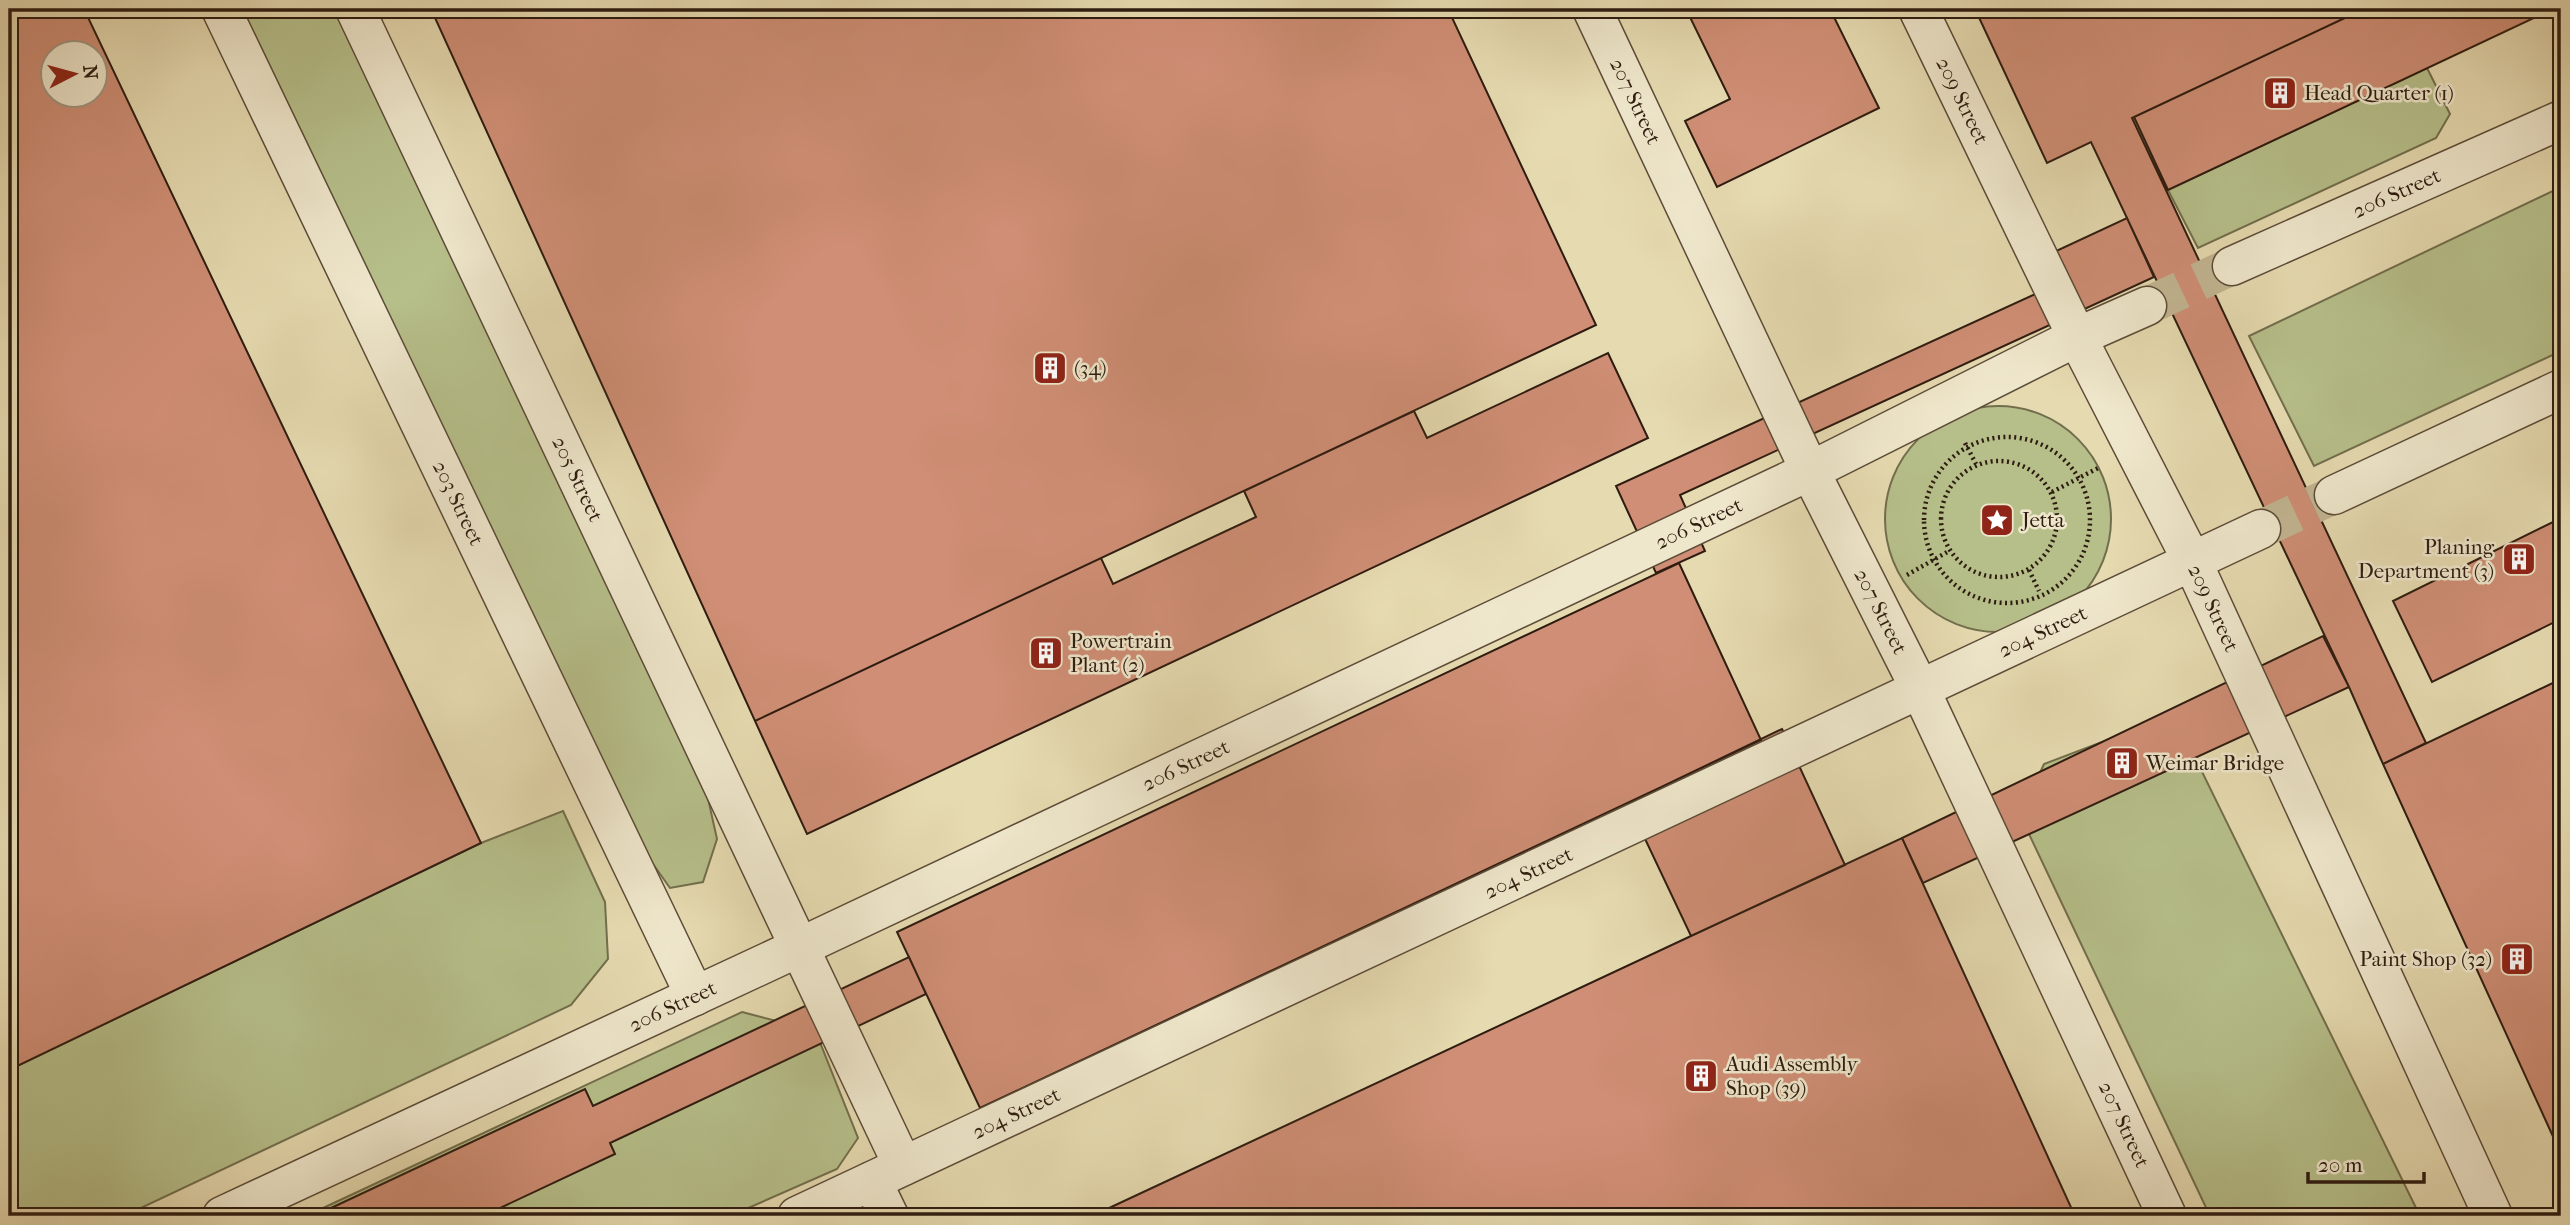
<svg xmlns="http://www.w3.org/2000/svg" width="2570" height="1225" font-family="'IM FELL French Canon',serif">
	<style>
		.green { fill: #b6bf8a; stroke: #726e4d; stroke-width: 2 }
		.building { fill: #cf8e75; stroke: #2e1c10; stroke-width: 2; fill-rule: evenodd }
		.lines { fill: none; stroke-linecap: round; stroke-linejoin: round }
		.minor-tunnel { stroke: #c1b490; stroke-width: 38; stroke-dasharray: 38 19; stroke-linecap: butt }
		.minor-casing { stroke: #5c4c38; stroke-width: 41 }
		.path { stroke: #2e1c10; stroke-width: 4.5; stroke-dasharray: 2 3.5; stroke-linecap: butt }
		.minor { stroke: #efe7cc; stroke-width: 38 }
		.labels { text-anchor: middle; stroke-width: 5; stroke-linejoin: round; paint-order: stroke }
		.poi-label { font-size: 21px; fill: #2e1c10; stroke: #efe7cc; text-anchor: start }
		.street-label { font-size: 21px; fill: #2e1c10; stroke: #efe7cc }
	</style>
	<rect width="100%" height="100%" fill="#e6dab0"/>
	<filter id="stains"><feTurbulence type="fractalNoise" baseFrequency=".00286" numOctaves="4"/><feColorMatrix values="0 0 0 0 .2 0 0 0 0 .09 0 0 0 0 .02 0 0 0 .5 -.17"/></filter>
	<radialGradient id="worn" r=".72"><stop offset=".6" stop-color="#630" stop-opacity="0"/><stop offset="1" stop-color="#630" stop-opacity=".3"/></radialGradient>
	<path class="green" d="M242,9H339L701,767L717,839L703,882L670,888L641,847Z
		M2427,68L2450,114L2436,138L2198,248L2168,190Z
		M2561,187V351L2314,466L2249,336Z
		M1885 519a113 113 0 1 1 226 0a113 113 0 1 1-226 0Z
		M2144,726L2182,731L2420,1216H2210L2020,815L2044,764Z
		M563,811L605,902L608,959L571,1005L124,1216H9V1070L481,843Z
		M742,1012L780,1022L819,1040L858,1138L837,1169L730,1216H306Z"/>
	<path class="building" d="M9,9H84L481,843L9,1070ZM52,52H94V94H52Z
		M431,9H1448L1596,325L755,721Z
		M1686,9H1830L1879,108L1717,187L1685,121L1730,99Z
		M1975,9H2364L2132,118L2426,743L2383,764L2349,687L2091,142L2047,163Z
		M2364,9H2553L2168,190L2134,117Z
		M2127,218L2154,277L1680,495L1705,551L1656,573L1616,486L2066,280L2054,252Z
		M1608,353L1648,438L807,834L755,721L1101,558L1113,584L1256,517L1244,491L1414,411L1427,438Z
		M2561,518V619L2432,682L2393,601Z
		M1679,563L1761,740L980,1108L897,932Z
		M2323,636L2349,687L1923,883L1902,838Z
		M2561,679V1154L2383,764Z
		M1782,729L1845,865L1691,936L1628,803Z
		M1902,838L2075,1216H1092L1691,936Z
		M909,957L926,994L610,1143L615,1154L483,1216H314L585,1089L593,1106Z"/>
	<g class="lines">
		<path class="minor-tunnel" d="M2147,306L2232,266
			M2261,529L2334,495"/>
		<g class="minor-casing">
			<g id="minor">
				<path id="s1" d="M221,9L695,996"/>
				<path id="s2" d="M355,9L903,1166"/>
				<path id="s3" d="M1592,9L1810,471L1920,689L2167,1216"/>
				<path id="s4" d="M1918,9L2077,337L2192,561L2493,1216"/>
				<path id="s5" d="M2232,266L2561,120"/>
				<path d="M2334,495L2561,389"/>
				<path d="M872,1181L889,1216"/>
				<path id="s6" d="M222,1216L800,947L1810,471L2077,337L2147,306"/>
				<path id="s7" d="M797,1216L2261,529"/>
			</g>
		</g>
		<path class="path" d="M1924 520a83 83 0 1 1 166 0a83 83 0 1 1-166 0Z
			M1965,443L1976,464
			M1941 519a58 58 0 1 1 116 0a58 58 0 1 1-116 0Z
			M2052,492L2100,467
			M2029,570L2039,591
			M1907,575L1949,551"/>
		<use href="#minor" class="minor"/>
	</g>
	<defs>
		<g id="building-square" transform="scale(1.75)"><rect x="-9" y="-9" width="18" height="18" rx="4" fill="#8f2418" stroke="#efe7cc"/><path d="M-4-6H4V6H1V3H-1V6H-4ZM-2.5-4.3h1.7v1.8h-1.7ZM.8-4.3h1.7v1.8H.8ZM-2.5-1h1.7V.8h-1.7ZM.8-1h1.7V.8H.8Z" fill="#fff"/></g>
		<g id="sight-square" transform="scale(1.75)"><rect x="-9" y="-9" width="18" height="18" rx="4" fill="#8f2418" stroke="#efe7cc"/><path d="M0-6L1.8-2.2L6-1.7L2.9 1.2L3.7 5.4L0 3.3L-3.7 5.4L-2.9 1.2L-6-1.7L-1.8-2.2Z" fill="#fff"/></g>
	</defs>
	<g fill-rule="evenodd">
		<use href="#building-square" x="2280" y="93"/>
		<use href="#building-square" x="1050" y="368"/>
		<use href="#sight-square" x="1997" y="520"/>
		<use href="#building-square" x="2519" y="559"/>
		<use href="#building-square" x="1046" y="653"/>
		<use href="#building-square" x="2122" y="763"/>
		<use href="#building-square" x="2517" y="959"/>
		<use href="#building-square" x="1701" y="1076"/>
	</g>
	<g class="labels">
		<g class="poi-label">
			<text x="2304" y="100">Head Quarter (1)</text>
			<text x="1074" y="375">(34)</text>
			<text x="2022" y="527">Jetta</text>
			<text x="2494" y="554" text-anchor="end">Planing<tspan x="2494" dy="24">Department (3)</tspan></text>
			<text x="1070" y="648">Powertrain<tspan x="1070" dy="24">Plant (2)</tspan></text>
			<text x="2146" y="770">Weimar Bridge</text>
			<text x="2492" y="966" text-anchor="end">Paint Shop (32)</text>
			<text x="1726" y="1071">Audi Assembly<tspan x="1726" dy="24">Shop (39)</tspan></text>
		</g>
		<g class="street-label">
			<text dy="7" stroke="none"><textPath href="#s4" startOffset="102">209 Street</textPath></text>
			<text dy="7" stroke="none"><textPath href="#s3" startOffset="102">207 Street</textPath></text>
			<text dy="7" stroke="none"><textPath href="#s5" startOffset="180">206 Street</textPath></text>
			<text dy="7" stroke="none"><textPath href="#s2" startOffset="520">205 Street</textPath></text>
			<text dy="7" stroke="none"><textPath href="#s1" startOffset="548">203 Street</textPath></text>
			<text dy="7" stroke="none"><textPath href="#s6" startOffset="1631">206 Street</textPath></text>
			<text dy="7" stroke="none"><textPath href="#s4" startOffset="668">209 Street</textPath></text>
			<text dy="7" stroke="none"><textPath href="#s3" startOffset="668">207 Street</textPath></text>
			<text dy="7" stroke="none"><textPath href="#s7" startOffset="1376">204 Street</textPath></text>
			<text dy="7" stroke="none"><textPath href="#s6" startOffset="1064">206 Street</textPath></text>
			<text dy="7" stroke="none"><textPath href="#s7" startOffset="808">204 Street</textPath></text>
			<text dy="7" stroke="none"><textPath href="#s6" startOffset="497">206 Street</textPath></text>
			<text dy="7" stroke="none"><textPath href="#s7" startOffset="242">204 Street</textPath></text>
			<text dy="7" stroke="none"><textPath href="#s3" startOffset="1236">207 Street</textPath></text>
		</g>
	</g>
	<rect width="2570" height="1225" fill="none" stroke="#e6dab0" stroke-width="35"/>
	<rect x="10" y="10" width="2549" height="1204" fill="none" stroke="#2e1c10" stroke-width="3.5"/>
	<rect x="18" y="18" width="2535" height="1190" fill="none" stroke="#2e1c10" stroke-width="2"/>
	<g transform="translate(74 74) rotate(84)"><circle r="33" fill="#efe7cc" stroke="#a29681" stroke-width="2"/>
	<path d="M0-5L12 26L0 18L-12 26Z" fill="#8f2418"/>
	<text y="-10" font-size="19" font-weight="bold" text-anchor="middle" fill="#2e1c10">N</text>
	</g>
	<path d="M2308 1172v10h116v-10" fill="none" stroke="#2e1c10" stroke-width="3.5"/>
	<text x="2318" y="1172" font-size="21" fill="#2e1c10" stroke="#efe7cc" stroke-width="5" paint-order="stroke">20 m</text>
	<rect width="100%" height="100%" filter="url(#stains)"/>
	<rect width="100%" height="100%" fill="url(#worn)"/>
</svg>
